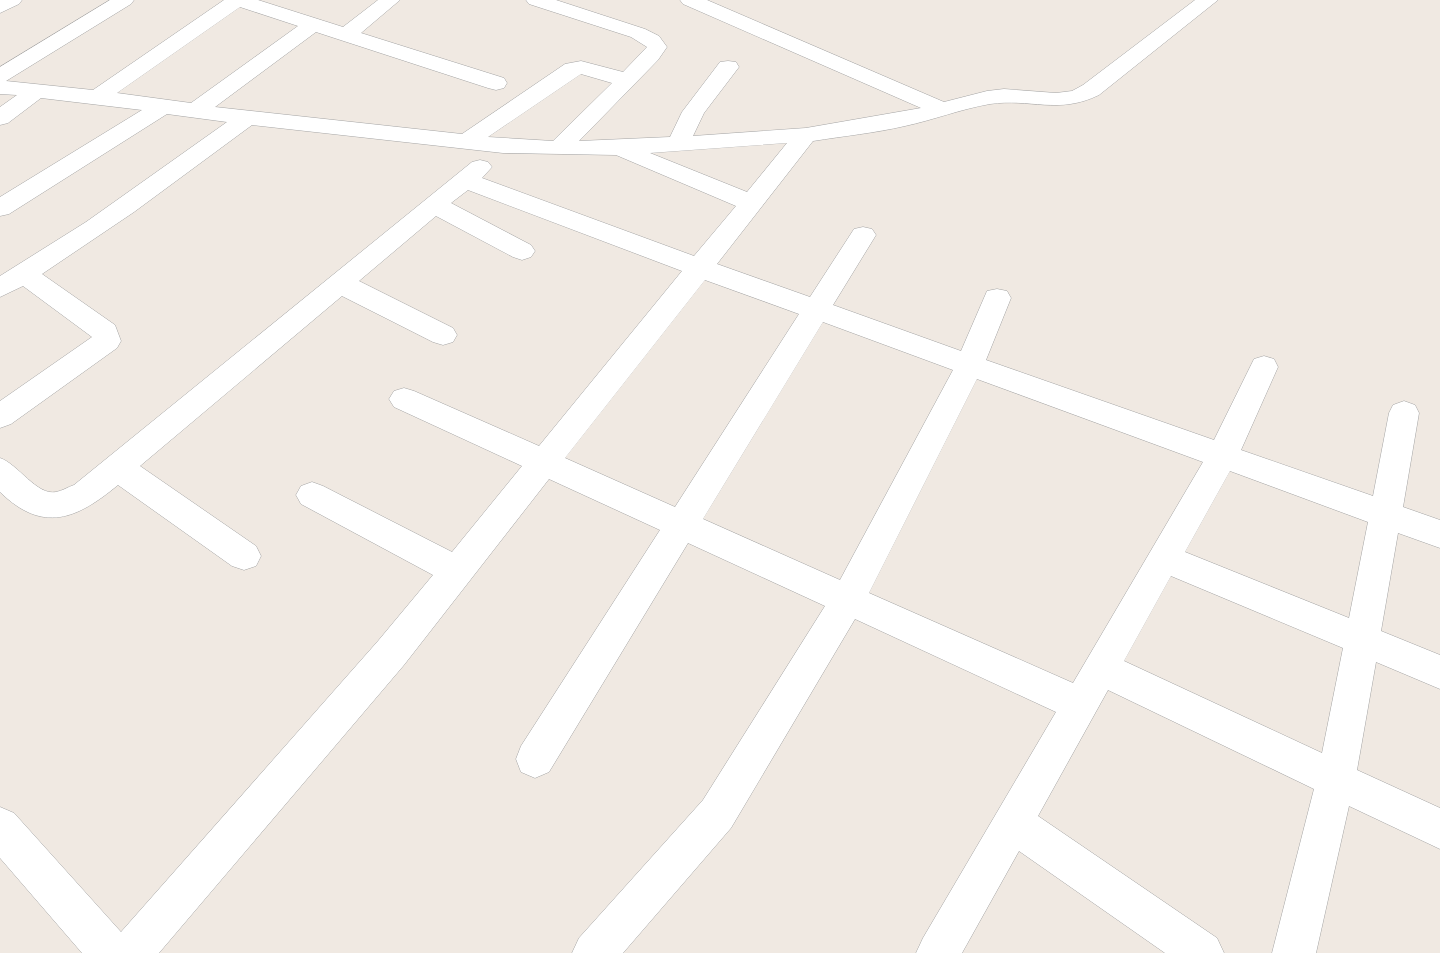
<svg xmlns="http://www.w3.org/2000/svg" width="1440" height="953" font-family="Ubuntu,sans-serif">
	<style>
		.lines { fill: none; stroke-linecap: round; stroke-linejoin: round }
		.minor-casing { stroke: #a4a4a4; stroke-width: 1 }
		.minor { fill: #fff; fill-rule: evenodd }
	</style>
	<rect width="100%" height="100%" fill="#f0e9e2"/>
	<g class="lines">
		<g class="minor-casing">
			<path id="minor" d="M0,0H22L19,4L0,13Z
				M110,0H134L131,4L6,81L93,90L224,0H258L343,27L378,0H400L361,33L504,78L507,83L504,88L496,90L488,88L316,32L215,107L462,134L565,64L581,61L623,72L647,47L631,37L529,4L526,0H556L645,29L659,36L667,47L658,60L579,141L670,137L682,112L720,62L728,61L736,62L739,67L704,113L693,136L806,128L921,108L683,4L680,0H707L944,102L987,91L1004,89L1056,93L1072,91L1083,85L1195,0H1218L1099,95C1058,115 1030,98 990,104C961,109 933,120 905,126C875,133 844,136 813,141L717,264L810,297L854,229L863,227L872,229L876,235L833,305L961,351L987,291L997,289L1007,291L1011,298L986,360L1214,440L1254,359L1264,356L1274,359L1278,367L1241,450L1373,496L1389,413L1393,405L1404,401L1415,405L1419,413L1403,507L1440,520V548L1398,533L1381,631L1440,655V689L1376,662L1357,770L1440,808V849L1349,806L1316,953H1272L1314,789L1108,690L1038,816L1217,938L1224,953H1165L1019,851L962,953H916L923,938L1056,712L855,619L731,828L623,953H572L579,938L703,800L825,606L688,543L549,772L535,778L521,772L516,759L521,746L660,530L549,479L404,665L159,953H82L0,858V807L14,813L121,932L378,641L433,575L301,504L296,495L301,486L312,482L323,486L452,552L522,466L394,407L389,399L394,391L404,388L414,391L539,446L682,271L468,190L451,203L531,245L535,251L531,257L522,260L513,257L436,216L359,281L453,328L457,335L453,342L443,345L433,342L342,296L140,466L256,546L261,556L256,566L244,570L232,566L118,485C77,519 43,534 0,492V458C18,464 37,496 56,492C62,491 68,487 74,485L472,162L480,160L488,162L492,167L482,178L694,256L736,206L616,155L503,153L252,125L134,212L42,274L115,325L121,341L117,348L11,424L0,428V401L92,337L23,286L0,297V276L86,222L227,122L167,114L9,214L0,216V197L142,110L41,98L8,123L0,125V107L17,95L0,94V67ZM240,7L298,26L191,103L117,93ZM581,74L612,83L553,141L488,137ZM787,143L747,192L650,153ZM705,280L799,314L675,507L565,458ZM823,322L953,370L840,580L703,519ZM977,379L1203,462L1073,683L869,593ZM1230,471L1368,522L1349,618L1185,552ZM1171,576L1343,648L1322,753L1124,661Z"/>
		</g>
		<use href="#minor" class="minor"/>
	</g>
</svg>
